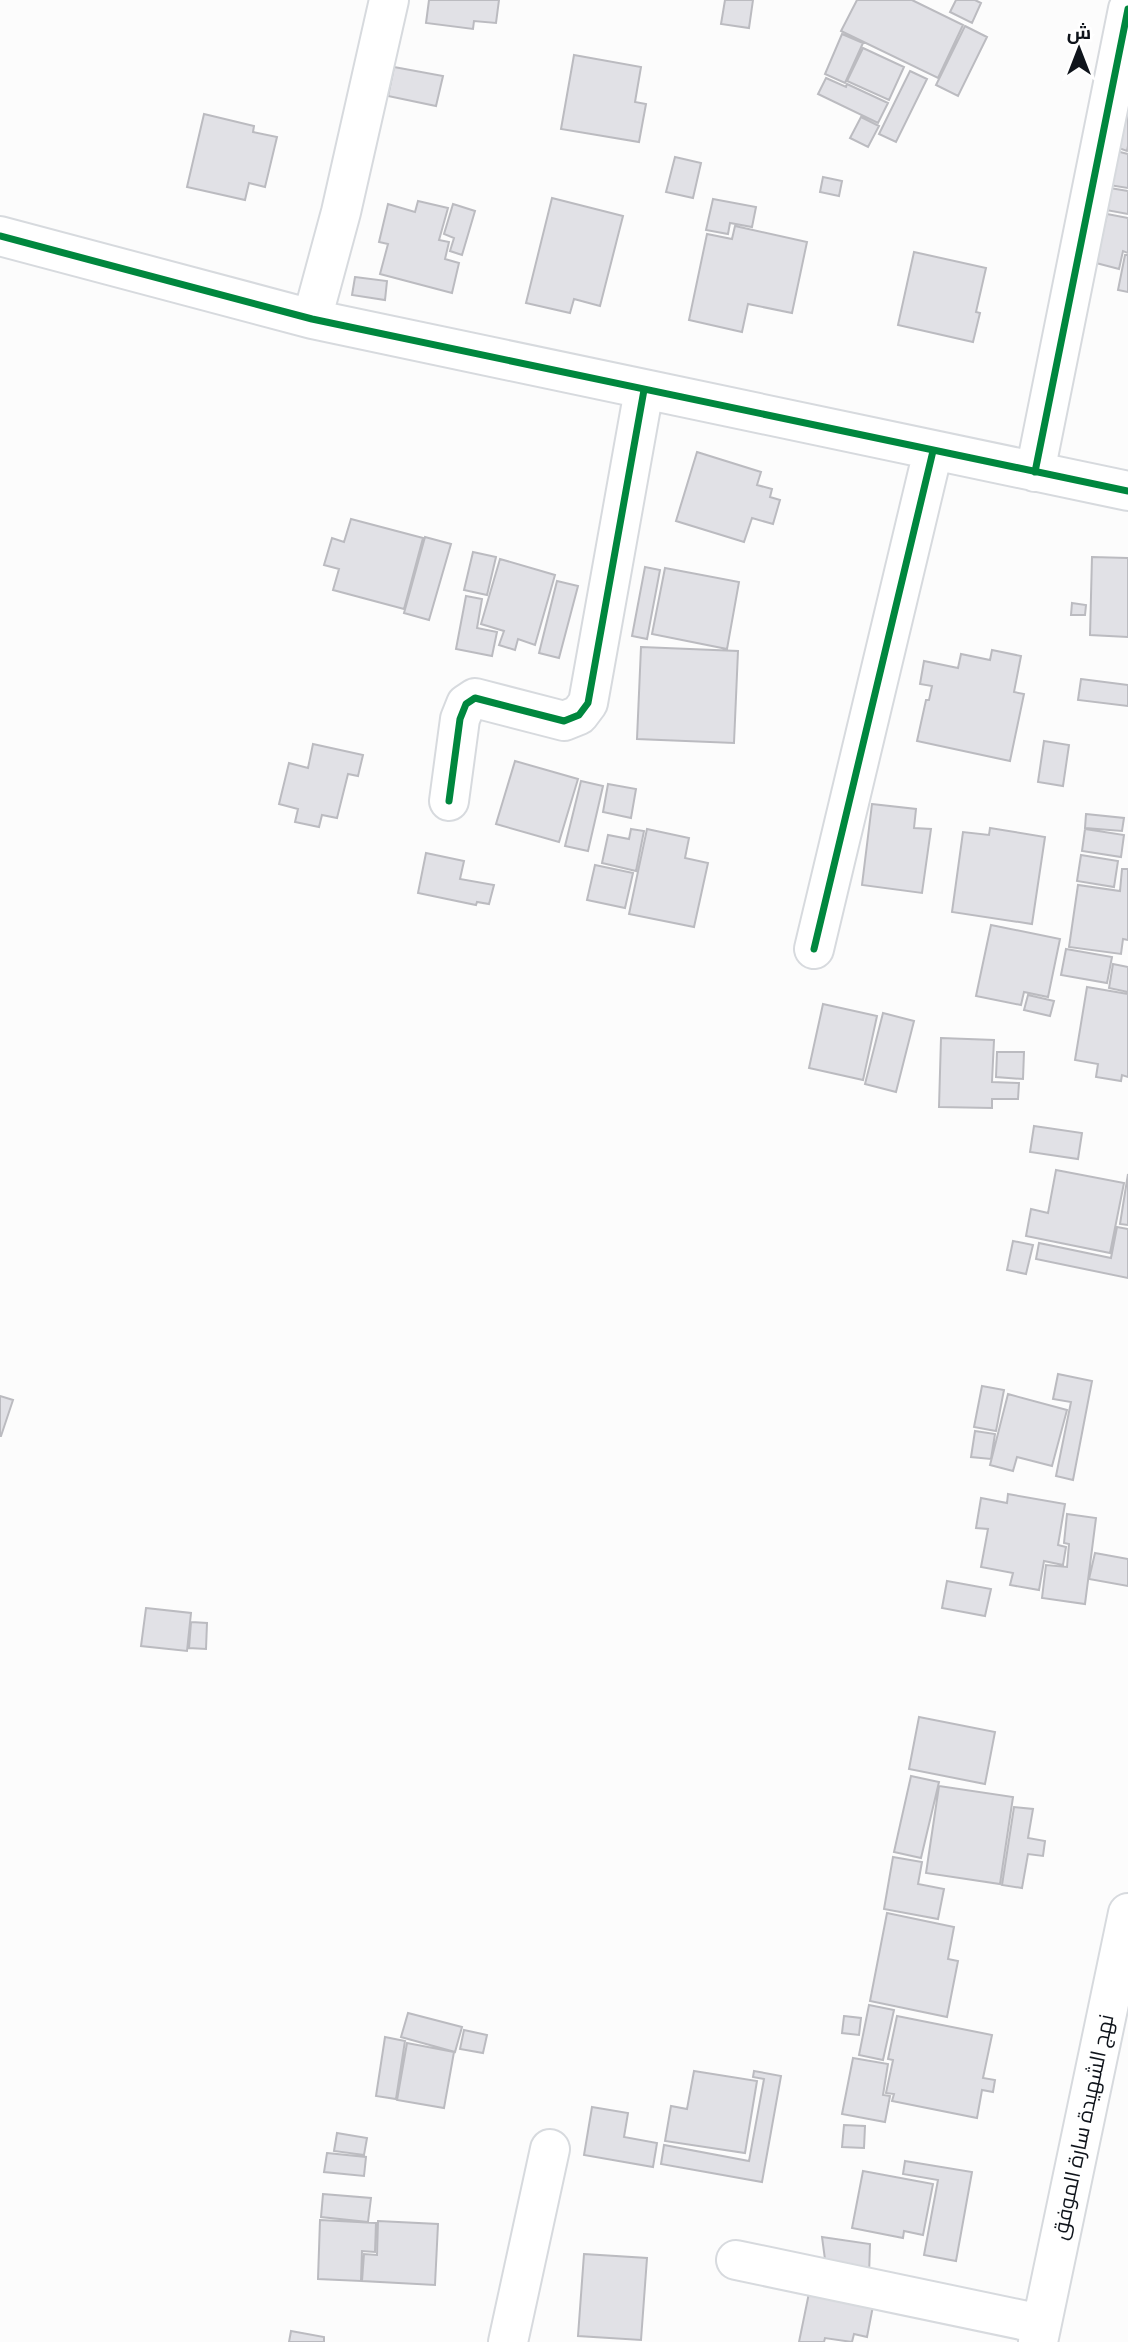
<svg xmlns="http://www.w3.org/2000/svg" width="1128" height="2342" font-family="'PT Sans Narrow',Cairo,sans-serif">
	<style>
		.building { fill: #e1e1e6; stroke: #bbbbc0; stroke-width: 2 }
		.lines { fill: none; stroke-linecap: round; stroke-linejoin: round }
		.minor-casing { stroke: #d7dade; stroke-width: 42 }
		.minor { stroke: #fff; stroke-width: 38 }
		.cycleway-casing { stroke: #fff; stroke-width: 11 }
		.cycleway { stroke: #00873e; stroke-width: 7 }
		.labels { text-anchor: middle; stroke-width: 7; stroke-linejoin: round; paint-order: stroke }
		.street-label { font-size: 21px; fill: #0f141b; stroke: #fff }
	</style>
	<rect width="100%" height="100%" fill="#fcfcfc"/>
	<path class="building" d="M429,0H499L496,23L474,21L473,29L426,23Z
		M725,0H753L749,28L721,24Z
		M857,0H912L963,25L938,78L841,31Z
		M956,0H975L981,3L972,23L950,12Z
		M965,26L987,37L958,96L936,85Z
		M842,34L863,43L845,83L825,74Z
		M863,48L904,67L889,100L847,81Z
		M574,55L641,67L635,102L646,104L639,142L561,129Z
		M394,67L443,76L436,106L388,96Z
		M910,71L927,79L896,142L879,134Z
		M826,78L846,87L847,84L888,103L878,123L818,94Z
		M1128,98V146L1127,151L1116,147Z
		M204,114L254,126L253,132L277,137L265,187L249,183L245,200L187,187Z
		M861,117L879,126L868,147L850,138Z
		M1116,151L1128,154V188L1109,185Z
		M675,157L701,163L693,198L666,192Z
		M823,177L842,181L839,196L820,192Z
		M1110,188L1128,191V214L1106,210Z
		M552,198L623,216L600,306L574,299L570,313L526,303Z
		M713,199L756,207L752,227L730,223L728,234L706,230Z
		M418,201L448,208L439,240L449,242L445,259L459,263L452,293L380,274L388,244L379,242L388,204L415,212Z
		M453,204L475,211L462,255L450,251L454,238L444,234Z
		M1107,214L1128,218V253L1123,251L1119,269L1096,263Z
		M735,226L807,242L792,313L748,304L742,332L689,320L707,234L732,239Z
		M914,252L986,268L976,312L980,313L973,342L898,325Z
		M1125,255H1128V292L1118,290Z
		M355,277L387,281L385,300L352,295Z
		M697,452L761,472L757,485L772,489L770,497L780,500L773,524L752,518L744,542L676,521Z
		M351,519L423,538L404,609L333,590L339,569L324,565L332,538L344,542Z
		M425,537L451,544L429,620L404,613Z
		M473,552L496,557L487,595L464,590Z
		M1092,557L1128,558V637L1090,635Z
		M500,559L555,575L535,645L518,639L515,650L499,645L504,631L481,624Z
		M645,567L660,570L647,639L632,636Z
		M665,568L739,582L727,649L652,634Z
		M557,581L578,586L559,658L539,653Z
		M466,596L482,599L477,628L497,632L492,656L456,649Z
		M1072,603L1086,605L1085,615H1071Z
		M641,647L738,651L734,743L637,739Z
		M992,650L1021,656L1014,692L1024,694L1010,761L917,741L926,700H929L932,686L920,684L924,661L958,668L961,654L990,660Z
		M1081,679L1128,685V706L1078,700Z
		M1044,741L1069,745L1063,786L1038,782Z
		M313,744L363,755L358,776L348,774L337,818L322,815L319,827L295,822L298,809L279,804L289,763L308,768Z
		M515,761L578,779L559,842L496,824Z
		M581,781L603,786L588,851L565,846Z
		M608,784L636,789L631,818L603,812Z
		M872,804L916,809L914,828L931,829L922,893L862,885Z
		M1086,814L1124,818L1122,831L1085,828Z
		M990,828L1045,837L1032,924L952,912L963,832L989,835Z
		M631,829L644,831L636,871L602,863L608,835L629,839Z
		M647,829L689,838L685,858L708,863L694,927L629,914Z
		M1085,829L1124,835L1121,857L1082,851Z
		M426,853L464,861L460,879L494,885L489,904L477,902L476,905L418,893Z
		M1081,855L1118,861L1114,887L1077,881Z
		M595,865L633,873L625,908L587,900Z
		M1122,869H1128V940L1123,939L1121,954L1069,947L1078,885L1120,891Z
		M991,925L1060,939L1048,997L1024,992L1021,1005L976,996Z
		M1066,949L1112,957L1107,983L1061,975Z
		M1113,964L1128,967V992L1109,988Z
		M1087,987L1128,994V1077L1122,1075L1121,1081L1096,1077L1098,1064L1075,1060Z
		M1028,995L1054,1001L1050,1016L1024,1010Z
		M823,1004L877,1016L863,1080L809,1068Z
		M883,1013L914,1021L896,1092L865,1084Z
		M941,1038L994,1040L992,1082L1019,1083L1018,1099H992V1108L939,1107Z
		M997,1052H1024L1023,1079L996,1077Z
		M1034,1126L1082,1133L1078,1159L1030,1152Z
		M1056,1170L1124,1183L1110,1253L1026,1236L1031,1209L1048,1213Z
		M1128,1174V1225L1120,1224Z
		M1117,1227L1128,1229V1278L1036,1259L1039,1243L1111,1258Z
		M1013,1241L1033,1245L1026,1274L1007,1270Z
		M1058,1374L1092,1381L1073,1480L1056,1476L1071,1402L1053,1399Z
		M982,1386L1004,1390L996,1431L974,1427Z
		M1008,1394L1067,1410L1052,1466L1017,1457L1013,1471L990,1465Z
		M0,1396L13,1400L1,1436H0Z
		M975,1431L995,1434L991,1459L971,1457Z
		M1008,1494L1065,1504L1058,1545L1066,1547L1063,1565L1044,1561L1039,1590L1010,1585L1013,1573L981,1567L988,1529L976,1528L981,1498L1007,1503Z
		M1067,1514L1096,1518L1085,1604L1042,1598L1046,1565L1067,1567L1069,1544L1064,1543Z
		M1095,1553L1128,1559V1586L1089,1579Z
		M947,1581L991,1589L985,1616L942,1608Z
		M146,1608L191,1613L187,1651L141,1646Z
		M191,1622L207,1623L206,1649L189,1648Z
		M919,1717L995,1732L985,1784L909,1769Z
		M911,1776L939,1782L921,1858L894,1852Z
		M939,1786L1013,1797L1000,1884L926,1873Z
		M1014,1807L1033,1809L1028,1838L1045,1841L1043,1856L1028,1854L1022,1888L1002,1885Z
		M893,1857L922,1862L918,1884L944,1889L938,1919L884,1909Z
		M887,1913L954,1927L948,1959L958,1961L947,2017L870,2001Z
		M869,2005L894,2010L883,2060L859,2055Z
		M408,2013L462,2027L455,2052L401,2037Z
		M844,2016L861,2018L859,2035L842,2033Z
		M897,2016L992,2035L983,2078L995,2080L993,2092L982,2090L977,2118L892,2101L894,2094L886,2093L893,2060L888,2059Z
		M464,2030L487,2035L483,2053L460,2049Z
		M385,2037L405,2041L396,2099L376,2096Z
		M407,2043L454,2052L444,2108L397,2100Z
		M853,2058L888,2064L883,2095L890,2096L885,2122L842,2114Z
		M694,2071L757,2081L745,2153L665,2141L671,2106L687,2109Z
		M754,2071L781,2076L762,2182L661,2164L664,2145L749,2161L764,2079L753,2077Z
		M592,2107L628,2113L624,2137L657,2143L653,2167L584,2155Z
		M844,2125L865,2126L864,2148L842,2147Z
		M337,2133L367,2138L364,2155L334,2151Z
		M327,2153L366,2157L364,2176L324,2172Z
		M905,2161L972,2172L956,2261L924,2255L938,2180L903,2174Z
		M863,2171L933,2184L923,2235L904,2231L903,2238L852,2228Z
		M323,2194L371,2198L368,2222L321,2217Z
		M320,2220L376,2223L375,2252L362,2251L361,2281L318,2279Z
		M378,2221L438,2224L435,2285L362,2281L364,2254L377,2255Z
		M822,2237L870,2244L869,2275L826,2267Z
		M584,2254L647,2258L641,2340L578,2336Z
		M809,2293L873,2306L867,2337L854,2334L852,2342L825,2338L824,2342H799Z
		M291,2331L324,2337V2342H289Z"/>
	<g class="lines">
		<g class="minor-casing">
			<path id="minor" d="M0,236L312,319L1128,491
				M312,319L341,212L389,0
				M1035,472L1128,9
				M449,801L460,719L466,704L475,698L564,721L579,715L588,703L644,390
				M814,949L933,451
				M736,2260L1041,2324
				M508,2342L550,2149
				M1038,2342L1128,1913"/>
		</g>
		<use href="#minor" class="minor"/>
		<g class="cycleway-casing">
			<path id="cycleway" d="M0,236L312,319L1128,491
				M1035,472L1128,9
				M449,801L460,719L466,704L475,698L564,721L579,715L588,703L644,390
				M814,949L933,451"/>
		</g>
		<use href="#cycleway" class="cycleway"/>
	</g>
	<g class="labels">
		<g class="street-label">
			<text transform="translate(1083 2127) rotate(-78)" y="7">نهج الشهيدة سارة الموفق</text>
		</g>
	</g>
	<g transform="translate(1079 49)" stroke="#ffffff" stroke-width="5" paint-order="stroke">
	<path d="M0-5L12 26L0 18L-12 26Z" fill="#0f141b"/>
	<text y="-10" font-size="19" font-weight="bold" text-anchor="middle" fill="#0f141b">ش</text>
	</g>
</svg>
